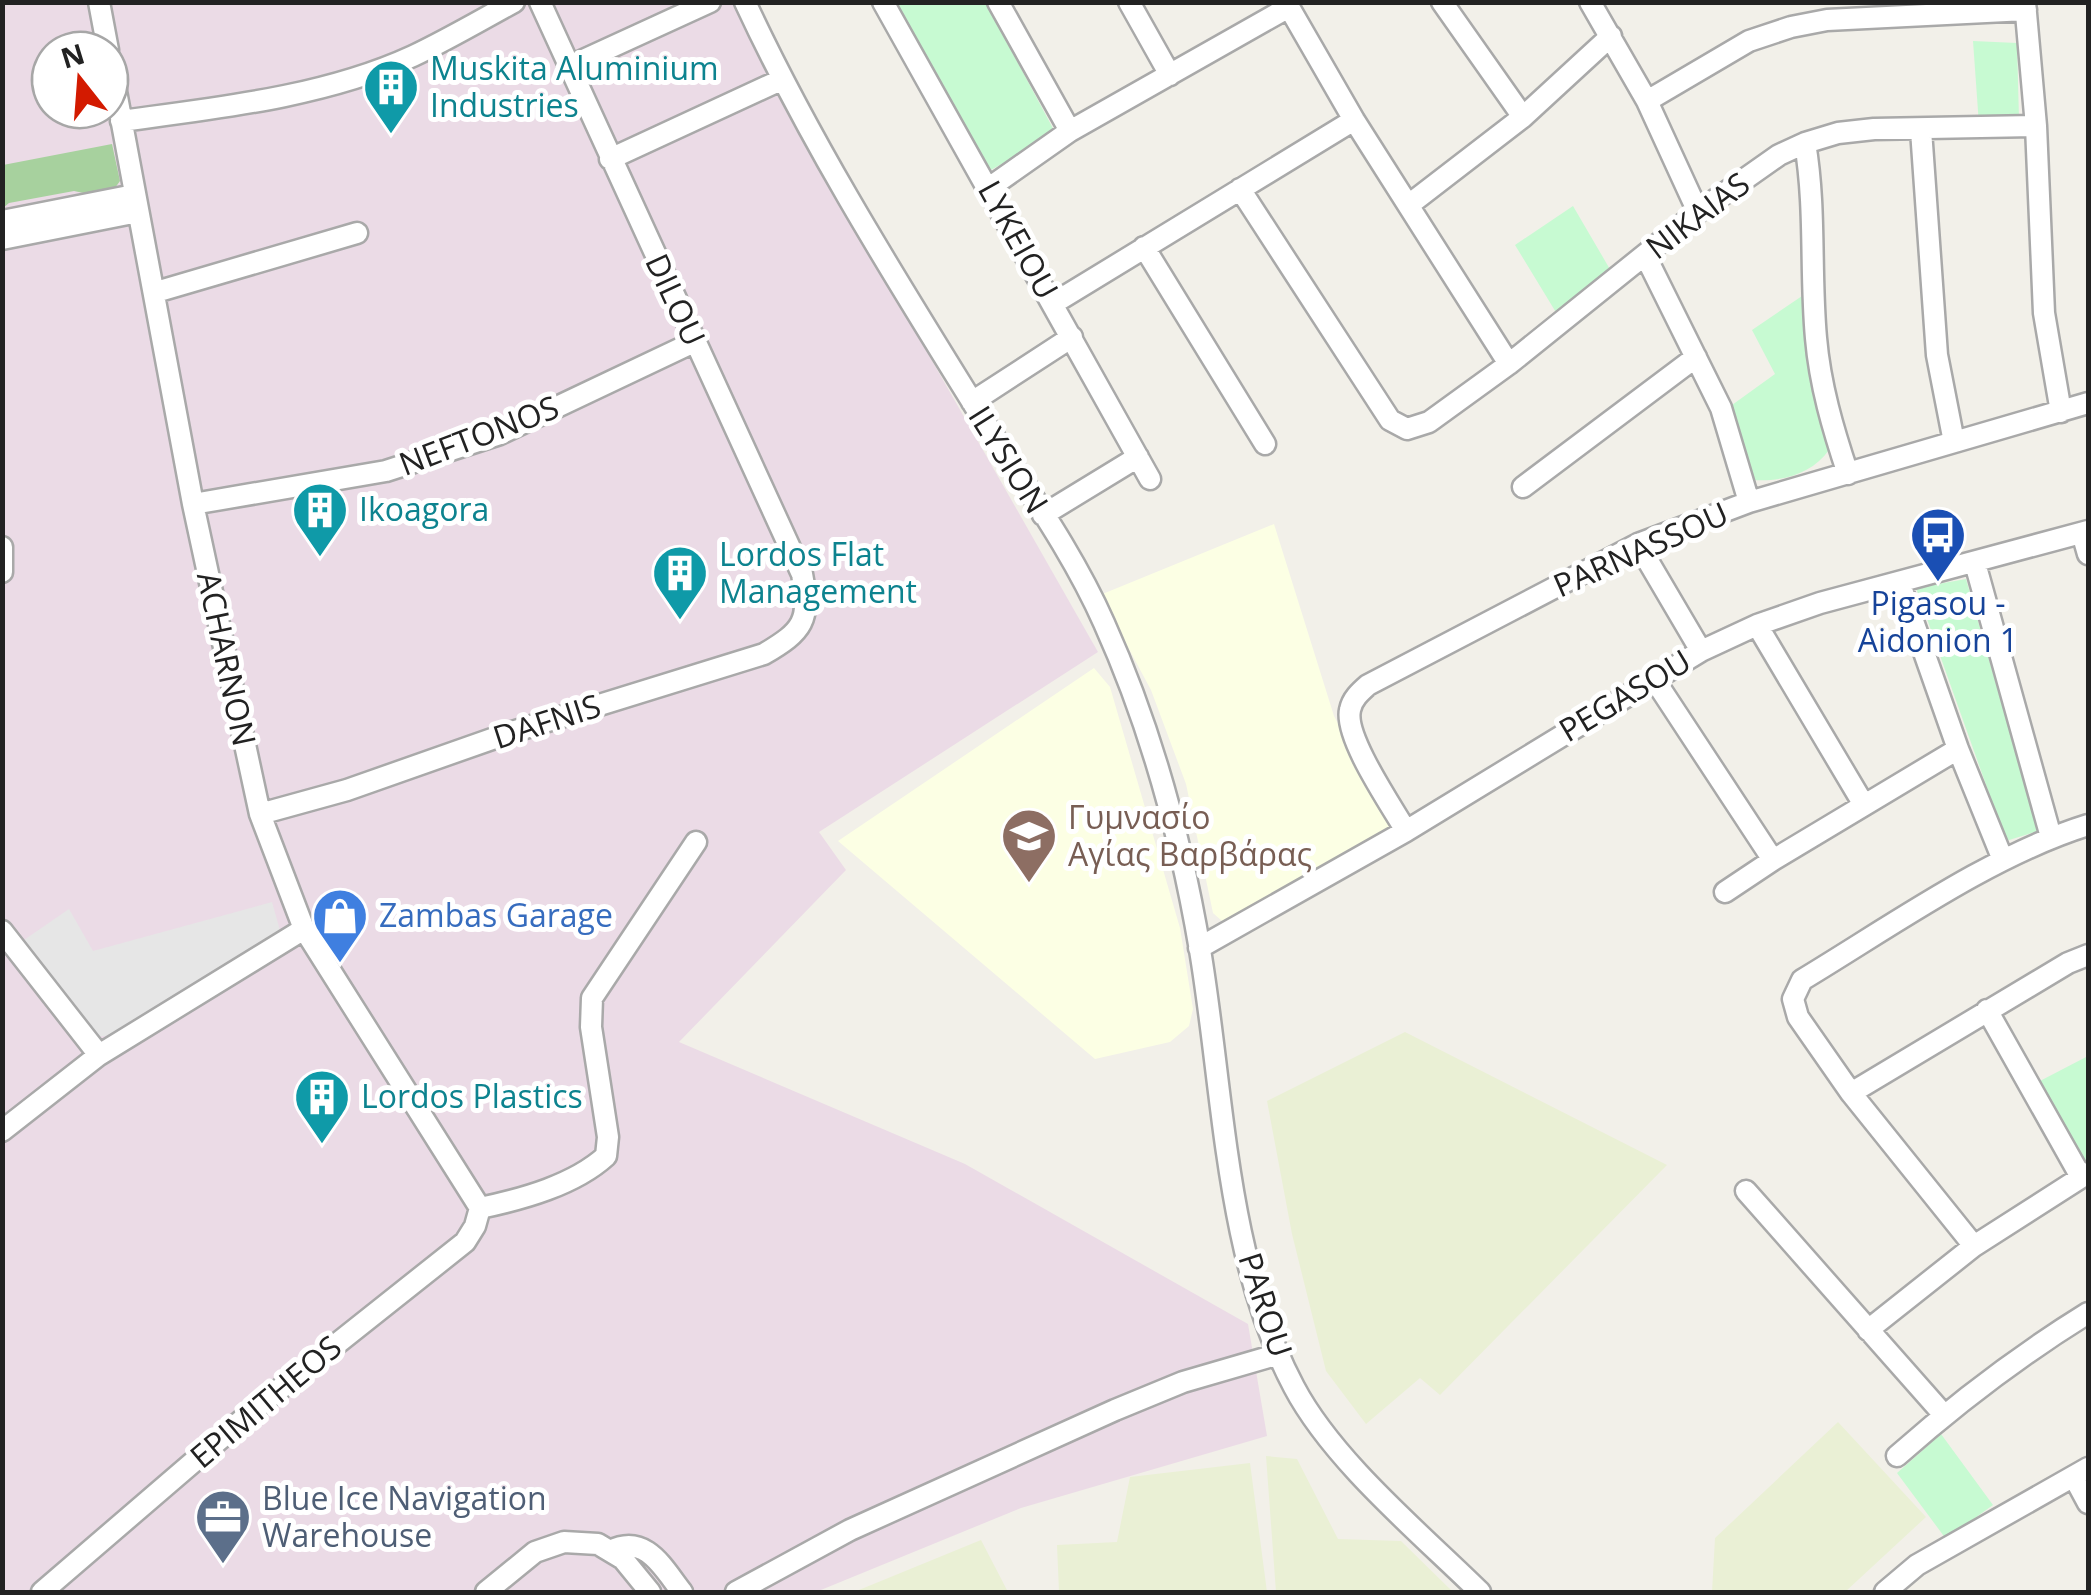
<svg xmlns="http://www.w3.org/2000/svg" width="2091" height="1595" font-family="'Open Sans',sans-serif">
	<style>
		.industrial { fill: #ebdbe6; fill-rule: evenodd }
		.education { fill: #fcffe4 }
		.farmland { fill: #eaf0d5 }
		.forest { fill: #a7d19e }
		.park { fill: #c7fad2 }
		.parking { fill: #e6e6e6 }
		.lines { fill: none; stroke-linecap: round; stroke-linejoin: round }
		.minor-casing { stroke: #a9a9a9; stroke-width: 25 }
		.minor { stroke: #fff; stroke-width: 20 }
		.labels { text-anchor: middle; stroke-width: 10; stroke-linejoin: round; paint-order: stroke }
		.culture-label { font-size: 32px; fill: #0d838f; stroke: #fff; text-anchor: start }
		.street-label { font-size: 32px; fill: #222; stroke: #fff }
		.transit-label { font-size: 32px; fill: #164399; stroke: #fff }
		.education-label { font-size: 32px; fill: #785e54; stroke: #fff; text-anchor: start }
		.shop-label { font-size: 32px; fill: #366cbe; stroke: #fff; text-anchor: start }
		.service-label { font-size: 32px; fill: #4e5e75; stroke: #fff; text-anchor: start }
	</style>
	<rect width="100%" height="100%" fill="#f2f0e9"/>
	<path class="industrial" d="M3,3H742L775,85L1098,652L819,832L846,870L679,1042L965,1164L1248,1324L1267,1436L1021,1508L816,1592H3ZM50,50H110V110H50Z"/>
	<path class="education" d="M1274,524L1334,716L1395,832L1230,922L1222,921L1213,913L1186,784L1151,690L1100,595Z
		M1094,668L1110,687L1180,928L1193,1009L1189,1026L1170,1042L1095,1059L838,841Z"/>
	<path class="farmland" d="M1405,1032L1667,1165L1440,1395L1420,1378L1366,1424L1326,1371L1292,1234L1267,1101Z
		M1838,1422L1926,1517L1845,1592H1712L1715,1538Z
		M1266,1456L1297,1459L1338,1539L1401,1541L1453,1592H1276Z
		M1250,1463L1267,1592H1059L1057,1545L1117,1542L1130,1477Z
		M981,1540L1008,1592H854Z"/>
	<path class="forest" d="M112,144L120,181L112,192L102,197L74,191L9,203L3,208V165Z"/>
	<path class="park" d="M896,3H986L1056,134L989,171Z
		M1973,41L2017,43L2019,119L1979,125Z
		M1573,206L1611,271L1557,314L1515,245Z
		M1805,294L1807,352L1829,450C1812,474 1782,482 1753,480L1732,405L1775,374L1752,330Z
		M1966,579L2038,831L2006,841L1916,588Z
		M2088,1056V1162L2084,1164L2038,1082Z
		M1941,1434L1993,1505L1946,1539L1897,1473Z"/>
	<path class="parking" d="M272,902L281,934L125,1034L95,1037L24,940L69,909L93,951Z"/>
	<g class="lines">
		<g class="minor-casing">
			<path id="minor" d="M99,2L108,50
				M745,2C809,140 891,271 971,400C1016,474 1069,544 1104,623C1151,727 1181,838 1200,950C1224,1093 1225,1257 1294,1387C1333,1461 1420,1533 1480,1592
				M883,2L1150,479
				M998,2L1070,131
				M1129,2L1170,75
				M1286,2L1354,120L1509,364
				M1442,2L1523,117
				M1590,2L1647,101L1698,212
				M2025,2L2036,126L2044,313L2061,412
				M110,59L193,504L260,814L304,929L480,1208
				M568,67L710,2
				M1647,101L1749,41L1791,27L1827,20L2026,10
				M121,121C217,108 324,97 413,56C447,40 481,20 514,2
				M1921,130L1937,355L1954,442
				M1805,143C1816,208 1810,272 1816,338C1820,385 1833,429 1848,474
				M610,159L781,80
				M989,188L1070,131L1289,7
				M1240,189L1390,420L1407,429L1429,422L1509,364L1698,212L1779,155L1805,143L1838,133L1874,129L2036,126
				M1410,204L1523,117L1611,36
				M2,221L134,195
				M2,239L138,212
				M1144,247L1265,444
				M1645,255L1721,408L1749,502
				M156,292L357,233
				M1054,303L1354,120
				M972,402L1072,337
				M1523,487L1696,357
				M193,504L386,471L500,434L694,342
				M1043,515L1138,457
				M2082,533L2088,554
				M1638,544L1701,651
				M2,547V572
				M1975,563L2051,837
				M1900,584L1958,749L2003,860
				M1757,625L1864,805
				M1654,679L1773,860
				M260,814L347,790L509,733L764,654C803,631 811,621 802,574L540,2
				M1406,831C1391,805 1344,737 1350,710C1352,699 1360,692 1368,685L1638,544L1749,502L2088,403
				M1725,892L1773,860L1958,749
				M2,931L99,1055
				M1199,948L1406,831L1701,651L1757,625L1820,603L2088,531
				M1987,1010L2081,1177
				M1851,1093L2068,963L2088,955
				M2,1131L99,1055L304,929
				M1746,1191L1944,1415
				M480,1208C523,1199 574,1185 606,1156L608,1137L591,1027L592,998L696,842
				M1974,1246L1851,1093L1798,1017L1793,999L1802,980C1890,927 1991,855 2088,825
				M1868,1330L1974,1246L2088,1173
				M1897,1456C1957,1403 2020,1355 2088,1313
				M2074,1477L2088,1503
				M610,1551C646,1533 663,1568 682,1592
				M42,1592L256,1408L465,1242L475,1226L480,1208
				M486,1592L535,1552L564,1542L598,1544L623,1559L650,1592
				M736,1592L850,1530L1115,1410L1183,1382L1279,1354
				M1885,1592L1917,1565L2088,1468"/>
		</g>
		<use href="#minor" class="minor"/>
	</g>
	<defs>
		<g id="building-pin" transform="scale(2.875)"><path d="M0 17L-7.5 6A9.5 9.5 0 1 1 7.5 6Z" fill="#0f9aa8" stroke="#fff"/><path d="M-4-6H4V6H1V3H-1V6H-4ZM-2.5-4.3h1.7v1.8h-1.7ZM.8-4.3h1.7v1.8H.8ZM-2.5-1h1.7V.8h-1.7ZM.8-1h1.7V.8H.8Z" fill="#fff"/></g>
		<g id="bus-pin" transform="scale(2.875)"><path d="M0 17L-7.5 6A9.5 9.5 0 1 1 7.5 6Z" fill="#1a4fb4" stroke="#fff"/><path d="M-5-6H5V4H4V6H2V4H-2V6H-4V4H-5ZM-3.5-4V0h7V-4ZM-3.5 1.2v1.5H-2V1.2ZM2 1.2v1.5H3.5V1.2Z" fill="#fff"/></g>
		<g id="school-pin" transform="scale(2.875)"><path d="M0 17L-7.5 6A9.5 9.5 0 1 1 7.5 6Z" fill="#8d6e63" stroke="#fff"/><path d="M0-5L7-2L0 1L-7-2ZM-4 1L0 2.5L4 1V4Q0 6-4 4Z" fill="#fff"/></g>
		<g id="shop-pin" transform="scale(2.875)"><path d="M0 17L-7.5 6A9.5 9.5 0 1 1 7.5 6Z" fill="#3f7fe0" stroke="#fff"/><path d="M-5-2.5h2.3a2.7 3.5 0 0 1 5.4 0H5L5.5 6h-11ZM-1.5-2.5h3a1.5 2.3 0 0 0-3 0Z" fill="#fff"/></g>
		<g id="office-pin" transform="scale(2.875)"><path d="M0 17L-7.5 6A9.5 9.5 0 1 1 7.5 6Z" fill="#5c6f8a" stroke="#fff"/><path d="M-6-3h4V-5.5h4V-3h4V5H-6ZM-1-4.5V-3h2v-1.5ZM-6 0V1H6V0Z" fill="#fff"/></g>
	</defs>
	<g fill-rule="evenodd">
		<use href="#building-pin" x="391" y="87"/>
		<use href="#building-pin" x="320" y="510"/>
		<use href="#bus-pin" x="1938" y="535"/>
		<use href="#building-pin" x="680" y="573"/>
		<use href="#school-pin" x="1029" y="836"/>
		<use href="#shop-pin" x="340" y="916"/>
		<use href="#building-pin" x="322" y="1097"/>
		<use href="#office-pin" x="223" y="1517"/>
	</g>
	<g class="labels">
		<g class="culture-label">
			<text x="430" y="80">Muskita Aluminium<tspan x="430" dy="37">Industries</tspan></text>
			<text x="359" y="521">Ikoagora</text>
			<text x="719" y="566">Lordos Flat<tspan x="719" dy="37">Management</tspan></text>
			<text x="361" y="1108">Lordos Plastics</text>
		</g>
		<g class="street-label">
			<text transform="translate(1698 216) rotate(-37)" y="11">NIKAIAS</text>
			<text transform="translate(1018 240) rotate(61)" y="11">LYKEIOU</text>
			<text transform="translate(675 300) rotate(65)" y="11">DILOU</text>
			<text transform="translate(479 436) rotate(-21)" y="11">NEFTONOS</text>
			<text transform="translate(1008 460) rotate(58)" y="11">ILYSION</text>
			<text transform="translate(1641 550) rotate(-24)" y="11">PARNASSOU</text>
			<text transform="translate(226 659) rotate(78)" y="11">ACHARNON</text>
			<text transform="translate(1625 696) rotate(-31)" y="11">PEGASOU</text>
			<text transform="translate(547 722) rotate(-18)" y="11">DAFNIS</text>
			<text transform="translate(1265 1305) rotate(72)" y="11">PAROU</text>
			<text transform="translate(266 1402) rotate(-40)" y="11">EPIMITHEOS</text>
		</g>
		<g class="transit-label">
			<text x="1938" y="615">Pigasou -<tspan x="1938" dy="37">Aidonion 1</tspan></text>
		</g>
		<g class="education-label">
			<text x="1068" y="829">Γυμνασίο<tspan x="1068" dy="37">Αγίας Βαρβάρας</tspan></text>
		</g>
		<g class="shop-label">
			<text x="379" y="927">Zambas Garage</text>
		</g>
		<g class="service-label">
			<text x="262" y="1510">Blue Ice Navigation<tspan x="262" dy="37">Warehouse</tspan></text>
		</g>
	</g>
	<rect width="2091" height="1595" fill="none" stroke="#222222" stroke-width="10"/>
	<g transform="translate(80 80) rotate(343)"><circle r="48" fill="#ffffff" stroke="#a7a7a7" stroke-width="2.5"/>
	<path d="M0-8L18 38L0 25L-18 38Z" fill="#d31a00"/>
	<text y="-15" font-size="28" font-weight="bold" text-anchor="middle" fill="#222222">N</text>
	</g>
</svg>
